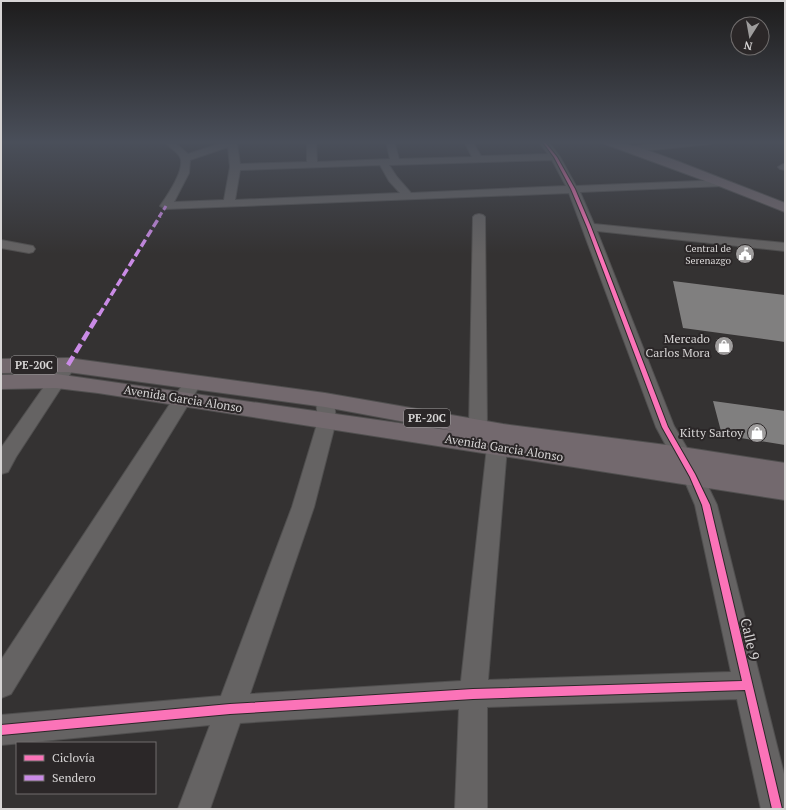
<svg xmlns="http://www.w3.org/2000/svg" width="786" height="810" font-family="'PT Serif',serif">
	<style>
		.building { fill: #807f7f }
		.lines { fill: none; stroke-linecap: round; stroke-linejoin: round }
		.minor-casing { stroke: #504f4f; stroke-width: 2 }
		.primary-casing { stroke: #504f4f; stroke-width: 2 }
		.minor { fill: #656363; fill-rule: evenodd }
		.primary { fill: #73696e; fill-rule: evenodd }
		.quiet-far2 { stroke: #ca8be6; stroke-width: 3; stroke-dasharray: 5.5 3; stroke-linecap: butt }
		.quiet-far1 { stroke: #ca8be6; stroke-width: 3.5; stroke-dasharray: 8 3.5; stroke-linecap: butt }
		.quiet { stroke: #ca8be6; stroke-width: 4.5; stroke-dasharray: 10 4.5; stroke-linecap: butt }
		.cycleway-casing { stroke: #2b2728; stroke-width: 2 }
		.cycleway { fill: #fb73b8; fill-rule: evenodd }
		.labels { text-anchor: middle; stroke-width: 4; stroke-linejoin: round; paint-order: stroke }
		.far-poi-label { font-size: 10px; fill: #d7d5d5; stroke: #2b2728; text-anchor: end }
		.shield { fill: #2b2728; stroke: #a3a1a1; stroke-width: 1 }
		.shield-label { font-size: 11px; font-weight: bold; fill: #d7d5d5 }
		.poi-label { font-size: 12px; fill: #d7d5d5; stroke: #2b2728; text-anchor: end }
		.street-label { font-size: 12px; fill: #d7d5d5; stroke: #2b2728 }
		.near-street-label { font-size: 14px; fill: #d7d5d5; stroke: #2b2728 }
	</style>
	<rect width="100%" height="100%" fill="#343232"/>
	<path class="building" d="M673,281L785,295V342L683,328Z
		M713,401L785,411V445L722,435Z"/>
	<g class="lines">
		<g class="minor-casing">
			<path id="minor" d="M165,141H173L188,154L225,142V141H242L237,144L240,164L307,162V141H316L317,162L390,159L386,141H394L399,159L472,157L464,141H472L481,156L548,154L538,141H548L560,157L576,186L723,180L728,183L723,186L580,192L594,224L785,243V251L597,231L674,426L700,470L717,505L785,778V809H761L737,699L487,707V809H455L459,709L240,723L210,809H178L210,725L1,745V715L221,696L292,507L318,421L316,400L319,396L325,394L331,396L334,400L336,421L314,507L250,694L461,681L487,447L490,442L497,440L504,442L507,447L488,680L731,672L695,505L683,477L656,427L569,193L166,209L160,206C167,196 186,169 180,157C177,151 169,148 165,141ZM228,147L230,167L224,200L174,202L189,173L190,160ZM552,160L566,186L411,193L397,177L389,165ZM380,165L389,181L400,193L235,200L240,170Z
				M685,141H716L711,144L632,152L627,149L632,146Z
				M779,141H785V144L781,143Z
				M783,164H785V170L780,169L778,167Z
				M479,214L483,215L485,217L487,428L485,433L478,435L471,433L469,428L473,217L475,215Z
				M1,240L33,246L35,249L33,252L29,253L1,248Z
				M68,360L74,361L76,365L16,457L8,472L1,474V448L62,361Z
				M193,376L199,378L202,382L11,694L1,698V660L187,378Z"/>
		</g>
		<g class="primary-casing">
			<path id="primary" d="M601,141C628,141 651,152 677,161C713,175 749,189 785,203V212L719,186L602,143Z
				M68,358L325,393L503,424L682,447L785,463V500L98,393L56,388L1,389V375L56,374L454,431L325,407L68,372L1,373V359Z"/>
		</g>
		<use href="#minor" class="minor"/>
		<use href="#primary" class="primary"/>
		<path class="quiet-far2" d="M159,217L166,206"/>
		<path class="quiet-far1" d="M99,315L160,216"/>
		<path class="quiet" d="M68,365L99,314"/>
		<g class="cycleway-casing">
			<path id="cycleway" d="M542,141H544L557,157L575,189L591,227L668,427L695,474L710,505L782,809H772L745,690L473,699L230,714L1,735V725L230,704L473,689L742,681L702,505L690,477L662,427L587,227L571,189L554,157Z"/>
		</g>
		<use href="#cycleway" class="cycleway"/>
	</g>
	<linearGradient id="sky" x2="0" y2="1"><stop stop-color="#1d1c1c"/><stop offset="0.56" stop-color="#4a4f5a"/><stop offset="1" stop-color="#4a4f5a" stop-opacity="0"/></linearGradient>
	<rect width="786" height="254" fill="url(#sky)"/>
	<defs>
		<g id="civic-disc" transform="scale(1)"><circle r="9.5" fill="#9e9c9c" stroke="#2b2728"/><path d="M-.6-6.5H3V-4.5H.6V-3L4-1V1h2V6H-6V1h2V-1L-.6-3ZM-1.2 2.5V6h2.4V2.5Z" fill="#fff"/></g>
		<g id="shop-disc" transform="scale(1)"><circle r="9.5" fill="#9e9c9c" stroke="#2b2728"/><path d="M-5-2.5h2.3a2.7 3.5 0 0 1 5.4 0H5L5.5 6h-11ZM-1.5-2.5h3a1.5 2.3 0 0 0-3 0Z" fill="#fff"/></g>
	</defs>
	<g fill-rule="evenodd">
		<use href="#civic-disc" x="745" y="254"/>
		<use href="#shop-disc" x="724" y="346"/>
		<use href="#shop-disc" x="757" y="433"/>
	</g>
	<g class="labels">
		<g class="far-poi-label">
			<text x="731" y="252">Central de<tspan x="731" dy="12">Serenazgo</tspan></text>
		</g>
		<g class="shield">
			<rect x="11" y="356" width="46" height="18" rx="3"/>
			<rect x="404" y="409" width="46" height="18" rx="3"/>
		</g>
		<g class="shield-label">
			<text x="34" y="369">PE-20C</text>
			<text x="427" y="422">PE-20C</text>
		</g>
		<g class="poi-label">
			<text x="710" y="343">Mercado<tspan x="710" dy="14">Carlos Mora</tspan></text>
			<text x="743" y="437">Kitty Sartoy</text>
		</g>
		<g class="street-label">
			<text transform="translate(183 399) rotate(9)" y="4">Avenida Garcia Alonso</text>
			<text transform="translate(504 448) rotate(9)" y="4">Avenida Garcia Alonso</text>
		</g>
		<g class="near-street-label">
			<text transform="translate(750 639) rotate(77)" y="5">Calle 9</text>
		</g>
	</g>
	<rect width="786" height="810" fill="none" stroke="#d7d5d5" stroke-width="4"/>
	<rect x="16" y="742" width="140" height="52" fill="#2b2728" stroke="#706d6d"/>
	<rect x="24" y="755" width="20" height="6" fill="#fb73b8" stroke="#706d6d"/>
	<text x="52" y="762" font-size="12" fill="#d7d5d5">Ciclovía</text>
	<rect x="24" y="775" width="20" height="6" fill="#ca8be6" stroke="#706d6d"/>
	<text x="52" y="782" font-size="12" fill="#d7d5d5">Sendero</text>
	<g transform="translate(750 36) rotate(191)"><circle r="19" fill="#2b2728" stroke="#706d6d"/>
	<path d="M0-3L7 15L0 10L-7 15Z" fill="#9e9c9c"/>
	<text y="-6" font-size="11" font-weight="bold" text-anchor="middle" fill="#d7d5d5">N</text>
	</g>
</svg>
